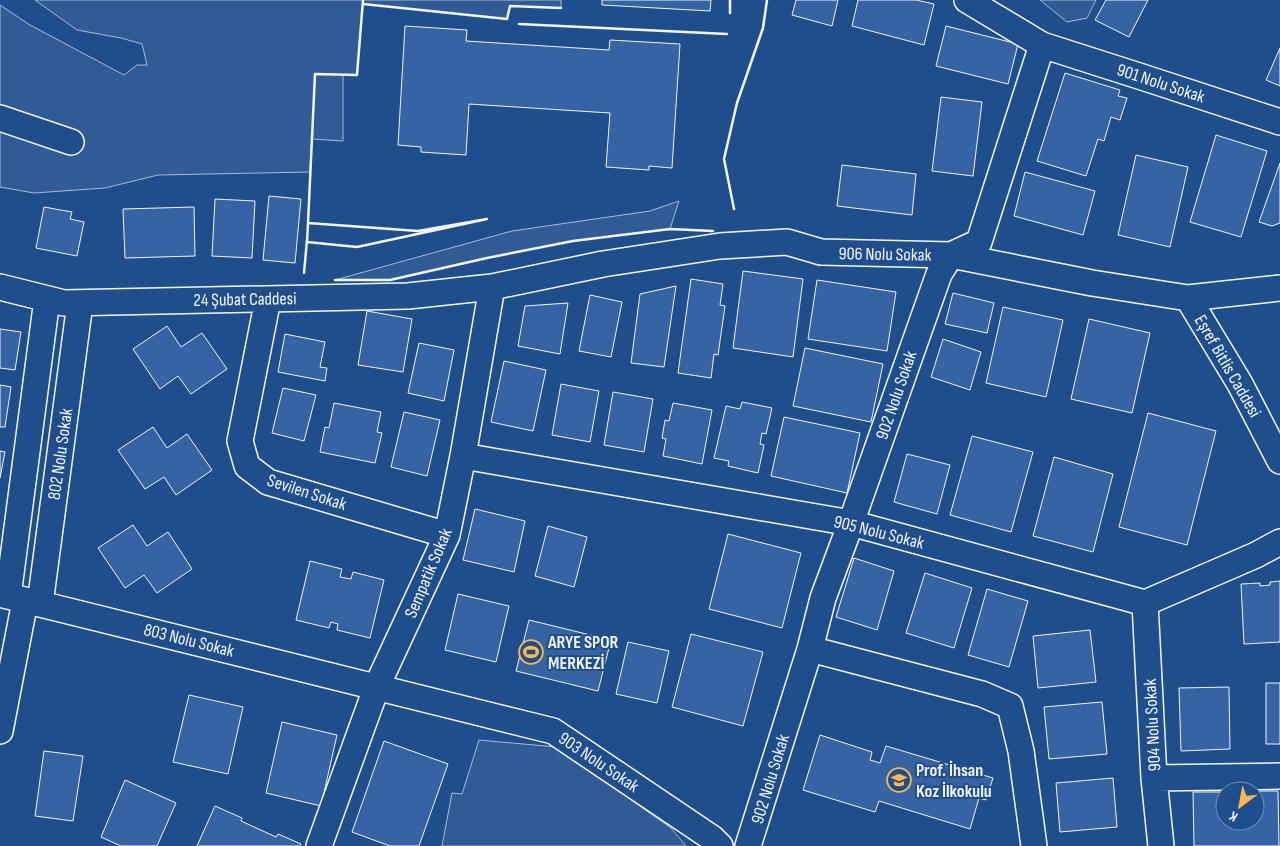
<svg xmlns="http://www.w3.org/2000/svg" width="1280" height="846" font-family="'Sofia Sans Condensed',sans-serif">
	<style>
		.built { fill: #305b95; stroke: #a8bbd7 }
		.building { fill: #3563a3; stroke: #f2f6ff }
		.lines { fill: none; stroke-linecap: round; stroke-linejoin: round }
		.minor-casing { stroke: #f2f6ff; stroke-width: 28 }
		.minor { stroke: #1f4e8c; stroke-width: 25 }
		.wall { stroke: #f2f6ff; stroke-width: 2.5 }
		.labels { text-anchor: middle; stroke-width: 4; stroke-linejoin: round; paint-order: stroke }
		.street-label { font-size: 18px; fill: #f2f6ff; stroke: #1f4e8c }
		.poi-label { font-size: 18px; font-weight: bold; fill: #f2f6ff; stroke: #1f4e8c; text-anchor: start }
	</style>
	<rect width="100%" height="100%" fill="#1f4e8c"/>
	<path class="built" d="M35,0H561V8L510,6L507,19L363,4L357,75H343V141L312,139L310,172L158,175L105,188L34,193L0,187V5L30,25L124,75L137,65H147L142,44L121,38L77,30Z
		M1040,0H1096L1087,18L1067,22Z
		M679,201L670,229L573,241L487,258L390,280H335L512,231L650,211Z
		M479,740L556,747L671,828L686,846H442L452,793L462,794Z"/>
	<path class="building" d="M602,0H711L710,11L602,5Z
		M796,0H838L832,26L792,15Z
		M858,0H916L934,4L924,45L852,26Z
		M1106,0H1148L1129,37L1095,20Z
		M405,26L467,30L466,41L609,50L610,40L680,44L672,168L649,166V170L606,167L610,113L469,104L466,155L421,152V147L398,145Z
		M946,26L1018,44L1008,84L936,66Z
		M1280,48V86L1266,80Z
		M1065,73L1120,90L1118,96L1127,98L1120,120L1111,117L1104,141L1098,139L1086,176L1037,161Z
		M941,97L982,102L973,176L932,171Z
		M1216,135L1267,151L1241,237L1190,222Z
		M1136,155L1188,167L1170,247L1118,235Z
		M1280,163V223L1272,226L1259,222Z
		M842,165L916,174L912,215L837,206Z
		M1025,172L1095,191L1083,235L1014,216Z
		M269,196L301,199L295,263L263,260Z
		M215,199L255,201L252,258L212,256Z
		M44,207L72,212L70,219L84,222L77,256L36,248Z
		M194,207L195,256L125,258L123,209Z
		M743,271L803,279L793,357L733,348Z
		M691,279L723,284L720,305L725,306L718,355L714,354L711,378L678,373Z
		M817,280L896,292L887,351L808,339Z
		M676,286L664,367L631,363L640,294Z
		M953,293L994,303L987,333L945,324Z
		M590,295L622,302L611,357L579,351Z
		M568,303L560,354L518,346L525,306Z
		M1003,307L1063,320L1046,397L986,383Z
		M367,311L412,319L403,372L358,365Z
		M1089,319L1150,333L1132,413L1071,399Z
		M167,326L181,347L202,333L227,369L191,394L178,376L160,389L133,349Z
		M0,329L21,332L15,370L0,368Z
		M285,334L325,342L320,367L327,368L325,381L278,372Z
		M943,339L981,352L970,390L931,377Z
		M419,343L454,350L444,401L408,393Z
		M805,348L883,364L871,422L793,406Z
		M504,361L546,370L533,431L491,422Z
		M561,384L599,391L590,442L552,435Z
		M0,385L11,387L5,427H0Z
		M283,388L316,395L304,441L272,433Z
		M613,392L653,399L644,452L604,445Z
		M742,402L772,408L766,434L762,433L760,444L764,445L758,473L728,466L729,461L714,458L726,406L740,409Z
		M334,403L381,412L377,432L382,433L375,463L320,452L325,427L329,428Z
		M673,403L712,410L702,464L663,456L666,439L662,438L665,420L669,421Z
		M404,412L440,420L427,476L391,467Z
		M1148,413L1216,431L1187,545L1119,527Z
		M784,417L860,433L847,493L771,476Z
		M153,427L167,448L187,434L212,470L176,495L164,477L145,489L118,450Z
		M972,436L1033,452L1011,532L950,515Z
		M0,451L5,452L0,478Z
		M907,454L950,465L937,514L894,502Z
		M1054,457L1113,474L1093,552L1033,536Z
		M475,509L525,521L514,572L463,560Z
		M133,525L147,546L168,532L192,569L157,593L144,575L125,588L98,548Z
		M548,526L587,537L574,587L535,576Z
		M728,534L801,553L782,628L709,609Z
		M854,558L894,571L877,630L836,617Z
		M310,561L342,569L340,577L351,579L353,572L384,580L370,638L337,630L338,624L331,622L329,628L296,620Z
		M925,573L972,588L954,648L906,633Z
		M1280,581V642L1244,644L1241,584L1260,583V586L1270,585V582Z
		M987,589L1028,601L1009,667L968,655Z
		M458,594L509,606L496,662L445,650Z
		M529,620L611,640L598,691L516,671Z
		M1090,630L1096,682L1038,688L1033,636Z
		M691,634L763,652L743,726L672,707Z
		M628,642L669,651L657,703L616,694Z
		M1266,683H1280V744H1266Z
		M1229,687L1230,749L1181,751L1179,688Z
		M189,695L243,707L228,774L173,762Z
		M1102,702L1107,754L1049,759L1044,707Z
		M282,722L337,735L321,806L266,793Z
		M820,735L872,752L870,760L880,763L886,746L993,778L986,800L979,798L970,829L879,801L875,812L803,790Z
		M384,741L448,764L419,846H390L352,832Z
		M44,751L83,756L73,821L35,816Z
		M1113,778L1117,827L1060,832L1056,783Z
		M125,780L176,803L157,846H121L101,837Z
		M1255,791H1278L1279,846H1194L1193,792H1225V821H1255Z
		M215,806L242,818L241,821L276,837L278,834L301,844L300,846H197Z"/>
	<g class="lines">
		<g class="minor-casing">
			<path id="minor" d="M967,0L1042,45L1142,77L1280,122
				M0,118L71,142
				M0,287L64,303L408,296L492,287L603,264L720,246L787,242L821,252L951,255L1092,283L1188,298L1280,288
				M1188,298L1240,384L1280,461
				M268,299L240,441L247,466L268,482L447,535
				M463,456L851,523L1145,603L1256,555L1280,542
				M0,594L553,731L712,838L720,846
				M8,596L47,299
				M1145,603L1154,778L1161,846
				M40,604L80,303
				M810,649L982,694L1010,706L1021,751L1034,846
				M0,731L25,601
				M1154,778L1280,776
				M319,846L377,686L447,535L463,456L492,287
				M748,846L810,649L823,598L851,523L939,274L951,255L979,242L1042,45"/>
		</g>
		<use href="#minor" class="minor"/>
		<path class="wall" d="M730,0V13
			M363,4L507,19L510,6L561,8
			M519,24L727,34
			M734,209L724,159L737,103L763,28L767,0
			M487,219L357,247L307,242L308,223L418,231Z
			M308,223L315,74L357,75L363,0
			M304,273L307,240
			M335,280H390L487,258L573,241L670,229L713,231"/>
	</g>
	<defs>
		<g id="stadium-ring" transform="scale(1.25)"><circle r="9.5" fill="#1f4e8c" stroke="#ffb74d" stroke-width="1.5"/><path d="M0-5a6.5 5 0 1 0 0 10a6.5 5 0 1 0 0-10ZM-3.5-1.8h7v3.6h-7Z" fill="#ffb74d"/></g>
		<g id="school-ring" transform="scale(1.25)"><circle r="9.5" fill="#1f4e8c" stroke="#ffb74d" stroke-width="1.5"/><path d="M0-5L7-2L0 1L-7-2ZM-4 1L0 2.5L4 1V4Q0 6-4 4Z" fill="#ffb74d"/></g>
	</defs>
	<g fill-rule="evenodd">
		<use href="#stadium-ring" x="531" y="652"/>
		<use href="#school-ring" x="899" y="780"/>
	</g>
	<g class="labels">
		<g class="street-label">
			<text transform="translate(1161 83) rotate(18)" y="6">901 Nolu Sokak</text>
			<text transform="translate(885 254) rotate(1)" y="6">906 Nolu Sokak</text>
			<text transform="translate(245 299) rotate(-1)" y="6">24 Şubat Caddesi</text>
			<text transform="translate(1228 366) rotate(60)" y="6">Eşref Bitlis Caddesi</text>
			<text transform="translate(896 395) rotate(-71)" y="6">902 Nolu Sokak</text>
			<text transform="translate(60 454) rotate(-82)" y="6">802 Nolu Sokak</text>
			<text transform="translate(307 492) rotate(18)" y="6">Sevilen Sokak</text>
			<text transform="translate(879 532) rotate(14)" y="6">905 Nolu Sokak</text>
			<text transform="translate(428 573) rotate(-67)" y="6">Sempatik Sokak</text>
			<text transform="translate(189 640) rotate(14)" y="6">803 Nolu Sokak</text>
			<text transform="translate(1152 725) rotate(-93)" y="6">904 Nolu Sokak</text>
			<text transform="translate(599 762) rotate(34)" y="6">903 Nolu Sokak</text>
			<text transform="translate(770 779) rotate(-73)" y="6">902 Nolu Sokak</text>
		</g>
		<g class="poi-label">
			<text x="548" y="648">ARYE SPOR<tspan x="548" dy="21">MERKEZİ</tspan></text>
			<text x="916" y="776">Prof. İhsan<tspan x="916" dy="21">Koz İlkokulu</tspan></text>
		</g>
	</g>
	<g transform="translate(1240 806) rotate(212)"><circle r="24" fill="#1f4e8c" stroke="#7391ba"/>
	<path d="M0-4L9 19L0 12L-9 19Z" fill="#ffb74d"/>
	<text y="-8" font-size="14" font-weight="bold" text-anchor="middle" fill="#f2f6ff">K</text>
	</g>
</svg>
